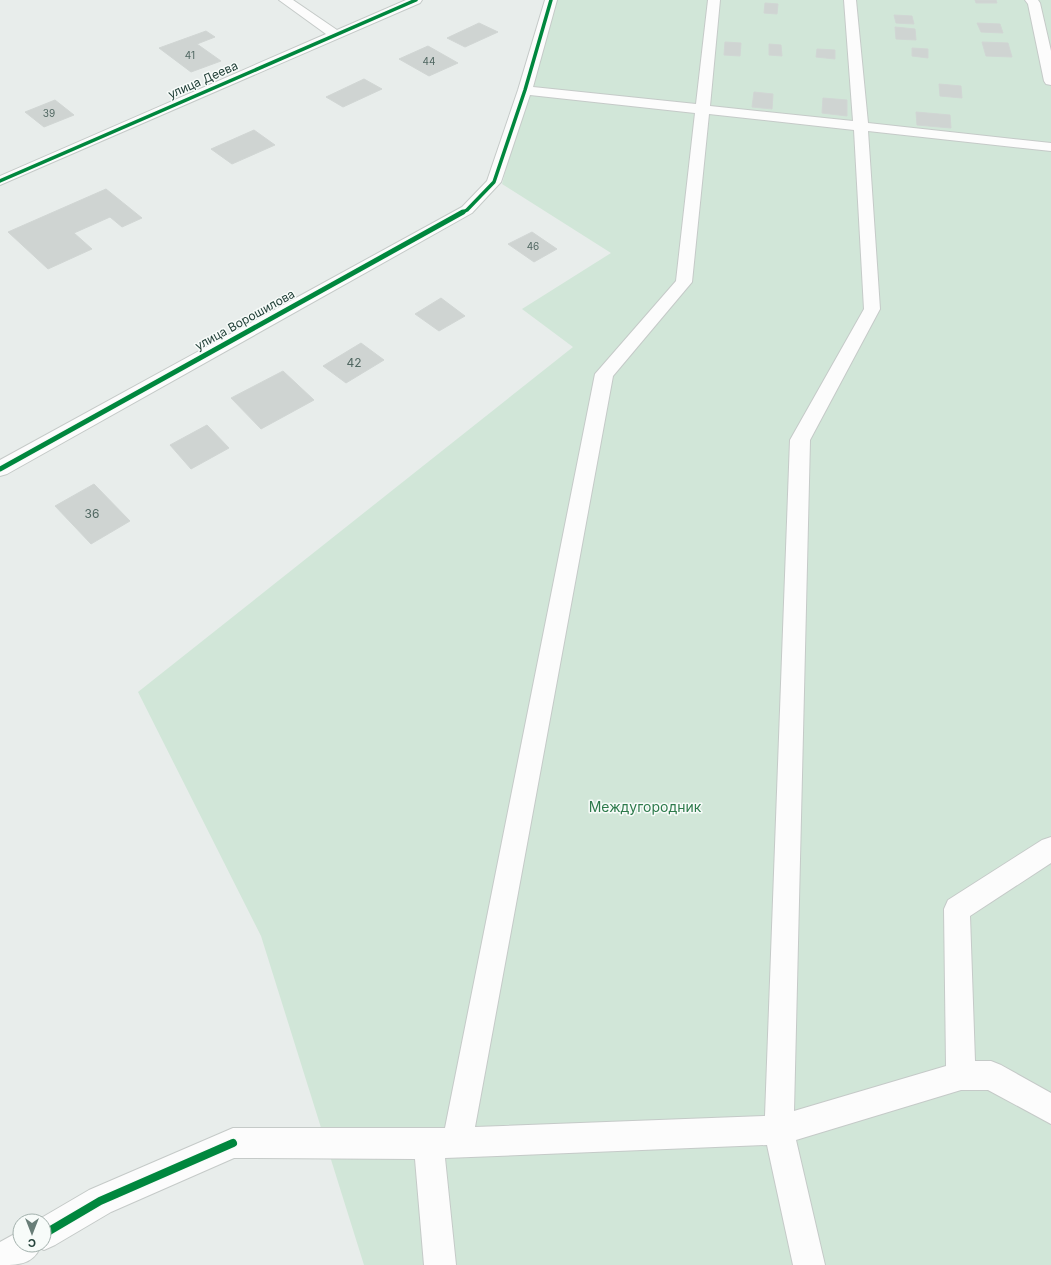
<svg xmlns="http://www.w3.org/2000/svg" width="1051" height="1265" font-family="Inter,sans-serif">
	<style>
		.green { fill: #d1e6d8 }
		.building { fill: #cfd4d2; stroke: #d1d6d4 }
		.lines { fill: none; stroke-linecap: round; stroke-linejoin: round }
		.minor-casing { stroke: #c5cac8; stroke-width: 2 }
		.minor { fill: #fcfcfc; fill-rule: evenodd }
		.cycleway-far2-casing { stroke: #f7fbf9; stroke-width: 5 }
		.cycleway-far1-casing { stroke: #f7fbf9; stroke-width: 7 }
		.cycleway-casing { stroke: #f7fbf9; stroke-width: 10 }
		.cycleway-far2 { stroke: #00873e; stroke-width: 3.5 }
		.cycleway-far1 { stroke: #00873e; stroke-width: 5 }
		.cycleway { stroke: #00873e; stroke-width: 8 }
		.labels { text-anchor: middle; stroke-width: 3; stroke-linejoin: round; paint-order: stroke }
		.far-number-label { font-size: 10px; fill: #506761 }
		.far-street-label { font-size: 12px; fill: #24423a; stroke: #f7fbf9 }
		.number-label { font-size: 12px; fill: #506761 }
		.park-label { font-size: 14px; fill: #2d7a4b; stroke: #f7fbf9 }
	</style>
	<rect width="100%" height="100%" fill="#e8edeb"/>
	<path class="green" d="M551,0H1051V1265H364L261,936L138,692L573,347L522,309L611,253L502,184Z"/>
	<path class="building" d="M975,0H996L997,3H976Z
		M765,3L778,4L777,14L764,13Z
		M894,15L912,16L914,24L896,23Z
		M479,23L498,32L465,47L447,38Z
		M977,23L1000,24L1003,33L981,32Z
		M895,27L915,29L916,40L896,39Z
		M206,31L215,37L197,44L221,61L191,72L159,48Z
		M725,42L741,43L740,56L724,55Z
		M982,42L1008,43L1012,57L986,56Z
		M769,44L781,45L782,56L769,55Z
		M428,46L458,63L429,76L399,59Z
		M912,48L928,49V58L912,56Z
		M817,49L835,50V59L816,57Z
		M364,79L382,89L343,107L326,97Z
		M939,84L961,86L962,98L940,96Z
		M754,92L773,94L772,109L752,107Z
		M823,98L847,100V116L822,113Z
		M55,100L74,115L44,127L25,112Z
		M916,112L950,115L951,128L917,125Z
		M254,130L275,145L232,164L211,149Z
		M106,189L142,218L122,227L110,217L74,233L92,249L48,269L8,232Z
		M532,232L557,249L534,262L508,244Z
		M441,298L465,316L439,331L415,314Z
		M361,343L384,360L346,383L323,366Z
		M283,371L314,400L261,429L231,398Z
		M207,425L229,448L191,469L170,445Z
		M94,484L130,521L91,544L55,506Z"/>
	<g class="lines">
		<g class="minor-casing">
			<path id="minor" d="M279,0H293L337,30L406,0H422L420,3L0,185V176L326,34Z
				M545,0H557L533,87L696,104L708,0H720L710,106L853,121L844,0H856L868,123L1051,143V151L868,131L880,309L810,440L794,1111L946,1066L944,909L948,900L1042,840L1051,837V863L970,916L975,1061H991L1001,1065L1051,1093V1124L988,1090H961L796,1140L825,1265H793L767,1145L445,1158L456,1265H424L415,1159L234,1158L111,1212L55,1245L44,1250L40,1248C32,1265 17,1265 0,1265V1242L20,1231V1245H44V1221H36L89,1190L233,1128H445L595,374L676,281L695,113L530,95L501,182L472,213L7,474L0,476V460L462,207L487,181L518,90ZM709,114L854,130L864,309L790,440L765,1116L475,1127L613,376L692,282Z
				M1025,0H1038L1040,3L1051,51V85L1046,84L1044,81L1028,4Z"/>
		</g>
		<use href="#minor" class="minor"/>
		<g class="cycleway-far2-casing">
			<path id="cycleway-far2" d="M0,181L416,0
				M461,213L467,210L494,182L525,90L551,0"/>
		</g>
		<g class="cycleway-far1-casing">
			<path id="cycleway-far1" d="M0,469L463,212"/>
		</g>
		<g class="cycleway-casing">
			<path id="cycleway" d="M44,1234L100,1201L233,1143"/>
		</g>
		<use href="#cycleway-far2" class="cycleway-far2"/>
		<use href="#cycleway-far1" class="cycleway-far1"/>
		<use href="#cycleway" class="cycleway"/>
	</g>
	<g class="labels">
		<g class="far-number-label">
			<text x="190" y="59">41</text>
			<text x="429" y="65">44</text>
			<text x="49" y="117">39</text>
			<text x="533" y="250">46</text>
		</g>
		<g class="far-street-label">
			<text transform="translate(203 80) rotate(-24)" y="4">улица Деева</text>
			<text transform="translate(245 320) rotate(-29)" y="4">улица Ворошилова</text>
		</g>
		<g class="number-label">
			<text x="354" y="367">42</text>
			<text x="92" y="518">36</text>
		</g>
		<g class="park-label">
			<text x="645" y="812">Междугородник</text>
		</g>
	</g>
	<g transform="translate(32 1233) rotate(180)"><circle r="19" fill="#f7fbf9" stroke="#a3b1ad"/>
	<path d="M0-3L7 15L0 10L-7 15Z" fill="#697e78"/>
	<text y="-6" font-size="11" font-weight="bold" text-anchor="middle" fill="#24423a">С</text>
	</g>
</svg>
